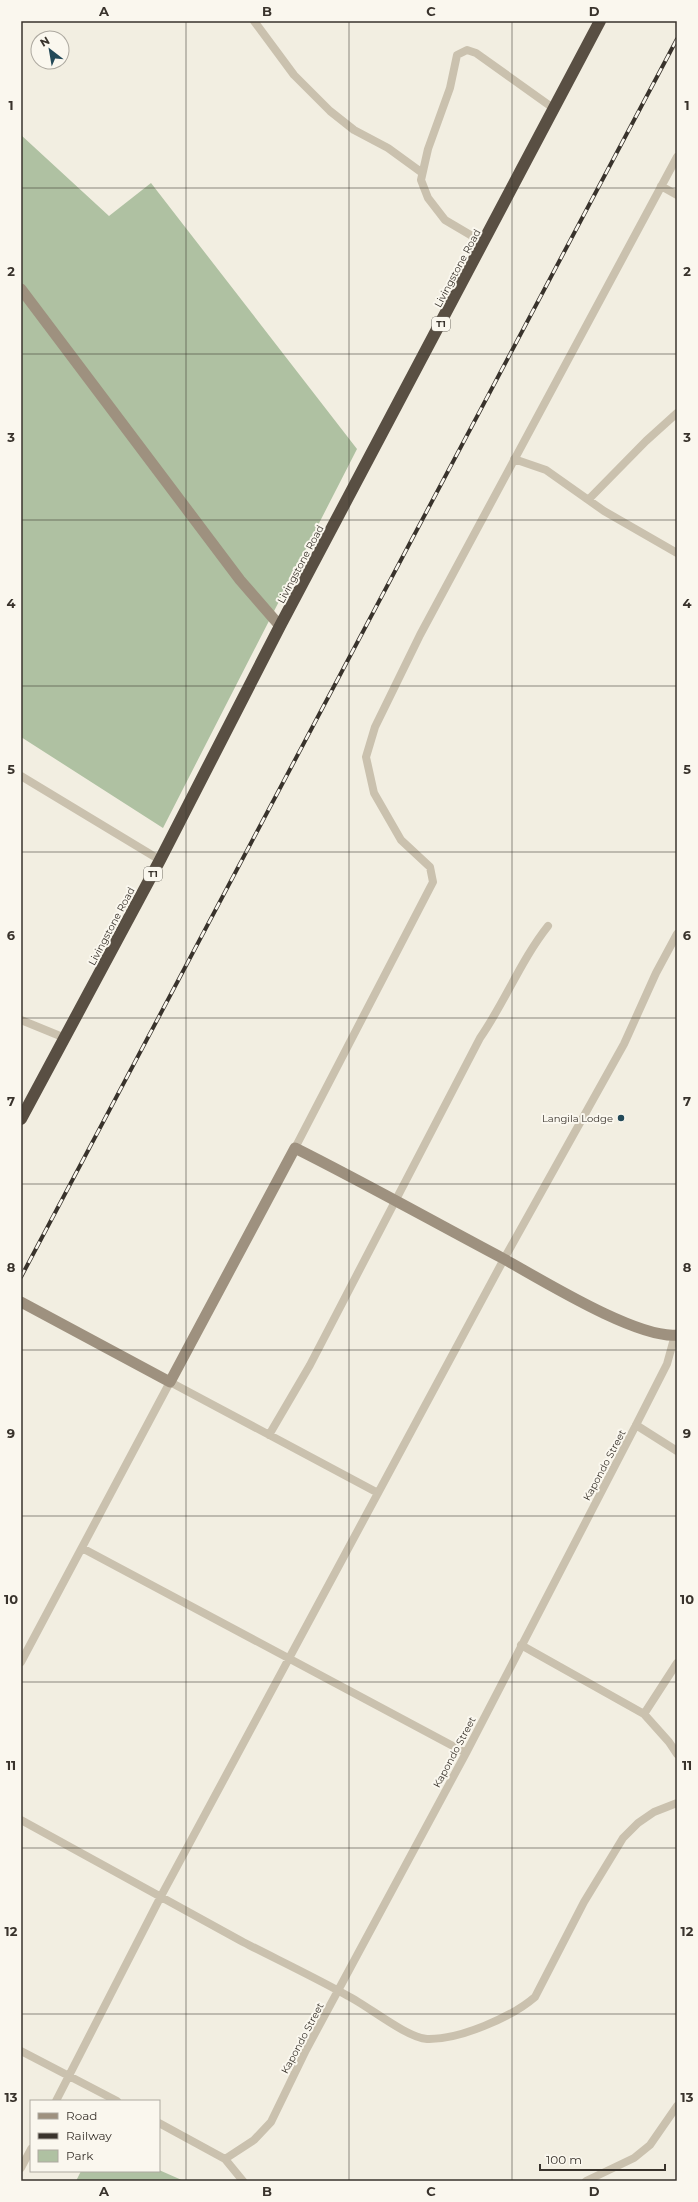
<svg xmlns="http://www.w3.org/2000/svg" width="698" height="2202" font-family="Montserrat,sans-serif">
	<style>
		.green { fill: #afc1a2 }
		.lines { fill: none; stroke-linecap: round; stroke-linejoin: round }
		.street { stroke: #cac1ae; stroke-width: 8 }
		.secondary { stroke: #9e917f; stroke-width: 11 }
		.highway { stroke: #594f43; stroke-width: 12 }
		.rail-casing { stroke: #39332c; stroke-width: 4 }
		.rail { stroke: #faf7ee; stroke-width: 2.5; stroke-dasharray: 8; stroke-linecap: butt }
		.grid { fill: none; stroke: #39332c; stroke-width: 1; stroke-opacity: 0.55 }
		.poi-dot { fill: #234958; stroke: #faf7ee; stroke-width: 1.5 }
		.labels { text-anchor: middle; stroke-width: 4; stroke-linejoin: round; paint-order: stroke }
		.shield { fill: #faf7ee; stroke: #736e66; stroke-width: 1 }
		.shield-label { font-size: 9px; font-weight: bold; fill: #39332c }
		.street-label { font-size: 10px; fill: #39332c; stroke: #faf7ee }
		.poi-label { font-size: 10px; fill: #39332c; stroke: #faf7ee; text-anchor: end }
		.neatline { fill: none; stroke: #39332c; stroke-width: 1.5 }
		.grid-label { font-size: 13px; text-anchor: middle; font-weight: bold; fill: #39332c }
	</style>
	<rect width="100%" height="100%" fill="#f2eee1"/>
	<path class="green" d="M21,135L109,216L151,183L357,449L163,828L21,737Z
		M159,2170L184,2181H76L81,2171Z"/>
	<g class="lines">
		<path class="street" d="M254,21L294,75L330,111L354,130L388,148L421,172
			M661,186L677,195
			M484,243L445,220L428,198L421,180L428,149L450,88L457,55L467,50L476,53L553,108
			M514,459L546,470L604,511L677,553
			M589,499L646,441L677,413
			M21,776L160,860
			M21,1020L65,1038
			M295,1148L433,882L430,867L401,840L374,793L366,757L375,727L420,635L677,157
			M636,1425L677,1451
			M269,1435L310,1365L480,1038C505,1002 521,960 548,926
			M82,1548L466,1753
			M521,1645L644,1714L669,1742L677,1754
			M21,1662L170,1382L378,1493
			M644,1714L677,1663
			M21,1820C95,1861 169,1902 243,1942C278,1960 314,1977 348,1996C368,2006 407,2038 427,2039C459,2040 512,2017 535,1997L584,1902L623,1838L638,1823L654,1812L677,1803
			M21,2051L117,2101
			M56,2101L160,1898L504,1259L624,1044L656,973L677,934
			M159,2123L225,2159L243,2181
			M225,2159L254,2140L271,2122L306,2050L466,1753L636,1425L667,1364L675,1335
			M21,2168L31,2149
			M586,2181L634,2158L650,2145L677,2106"/>
		<path class="secondary" d="M21,289L240,580L280,626
			M21,1302L170,1382L295,1148C365,1183 434,1222 504,1259C542,1280 637,1339 677,1335"/>
		<path class="highway" d="M21,1119L160,860L280,626L600,21"/>
		<g class="rail-casing">
			<path id="rail" d="M21,1277L677,39"/>
		</g>
		<use href="#rail" class="rail"/>
	</g>
	<path class="grid" d="M186,21V2181M349,21V2181M512,21V2181M21,188H677M21,354H677M21,520H677M21,686H677M21,852H677M21,1018H677M21,1184H677M21,1350H677M21,1516H677M21,1682H677M21,1848H677M21,2014H677"/>
	<circle class="poi-dot" cx="621" cy="1118" r="4"/>
	<g class="labels">
		<g class="shield">
			<rect x="432" y="317" width="18" height="14" rx="3"/>
			<rect x="144" y="867" width="18" height="14" rx="3"/>
		</g>
		<g class="shield-label">
			<text x="441" y="327">T1</text>
			<text x="153" y="877">T1</text>
		</g>
		<g class="street-label">
			<text transform="translate(457 268) rotate(-62)" y="4">Livingstone Road</text>
			<text transform="translate(300 564) rotate(-62)" y="4">Livingstone Road</text>
			<text transform="translate(111 926) rotate(-62)" y="4">Livingstone Road</text>
			<text transform="translate(604 1465) rotate(-62)" y="4">Kapondo Street</text>
			<text transform="translate(454 1752) rotate(-62)" y="4">Kapondo Street</text>
			<text transform="translate(302 2038) rotate(-62)" y="4">Kapondo Street</text>
		</g>
		<g class="poi-label">
			<text x="613" y="1122">Langila Lodge</text>
		</g>
	</g>
	<rect width="698" height="2202" fill="none" stroke="#faf7ee" stroke-width="44"/>
	<rect x="30" y="2100" width="130" height="72" fill="#faf7ee" stroke="#ada9a0"/>
	<rect x="38" y="2113" width="20" height="6" fill="#9e917f" stroke="#ada9a0"/>
	<text x="66" y="2120" font-size="12" fill="#39332c">Road</text>
	<rect x="38" y="2133" width="20" height="6" fill="#39332c" stroke="#ada9a0"/>
	<text x="66" y="2140" font-size="12" fill="#39332c">Railway</text>
	<rect x="38" y="2150" width="20" height="12" fill="#afc1a2" stroke="#ada9a0"/>
	<text x="66" y="2160" font-size="12" fill="#39332c">Park</text>
	<g transform="translate(50 50) rotate(329)"><circle r="19" fill="#faf7ee" stroke="#ada9a0"/>
	<path d="M0-3L7 15L0 10L-7 15Z" fill="#234958"/>
	<text y="-6" font-size="11" font-weight="bold" text-anchor="middle" fill="#39332c">N</text>
	</g>
	<path d="M540 2164v6h125v-6" fill="none" stroke="#39332c" stroke-width="2"/>
	<text x="546" y="2164" font-size="12" fill="#39332c" stroke="#faf7ee" stroke-width="3" paint-order="stroke">100 m</text>
	<rect x="22" y="22" width="654" height="2158" class="neatline"/>
	<g class="grid-label">
		<text x="104" y="16">A</text>
		<text x="267" y="16">B</text>
		<text x="431" y="16">C</text>
		<text x="594" y="16">D</text>
		<text x="11" y="110">1</text>
		<text x="687" y="110">1</text>
		<text x="11" y="276">2</text>
		<text x="687" y="276">2</text>
		<text x="11" y="442">3</text>
		<text x="687" y="442">3</text>
		<text x="11" y="608">4</text>
		<text x="687" y="608">4</text>
		<text x="11" y="774">5</text>
		<text x="687" y="774">5</text>
		<text x="11" y="940">6</text>
		<text x="687" y="940">6</text>
		<text x="11" y="1106">7</text>
		<text x="687" y="1106">7</text>
		<text x="11" y="1272">8</text>
		<text x="687" y="1272">8</text>
		<text x="11" y="1438">9</text>
		<text x="687" y="1438">9</text>
		<text x="11" y="1604">10</text>
		<text x="687" y="1604">10</text>
		<text x="11" y="1770">11</text>
		<text x="687" y="1770">11</text>
		<text x="11" y="1936">12</text>
		<text x="687" y="1936">12</text>
		<text x="11" y="2102">13</text>
		<text x="687" y="2102">13</text>
		<text x="104" y="2196">A</text>
		<text x="267" y="2196">B</text>
		<text x="431" y="2196">C</text>
		<text x="594" y="2196">D</text>
	</g>
</svg>
